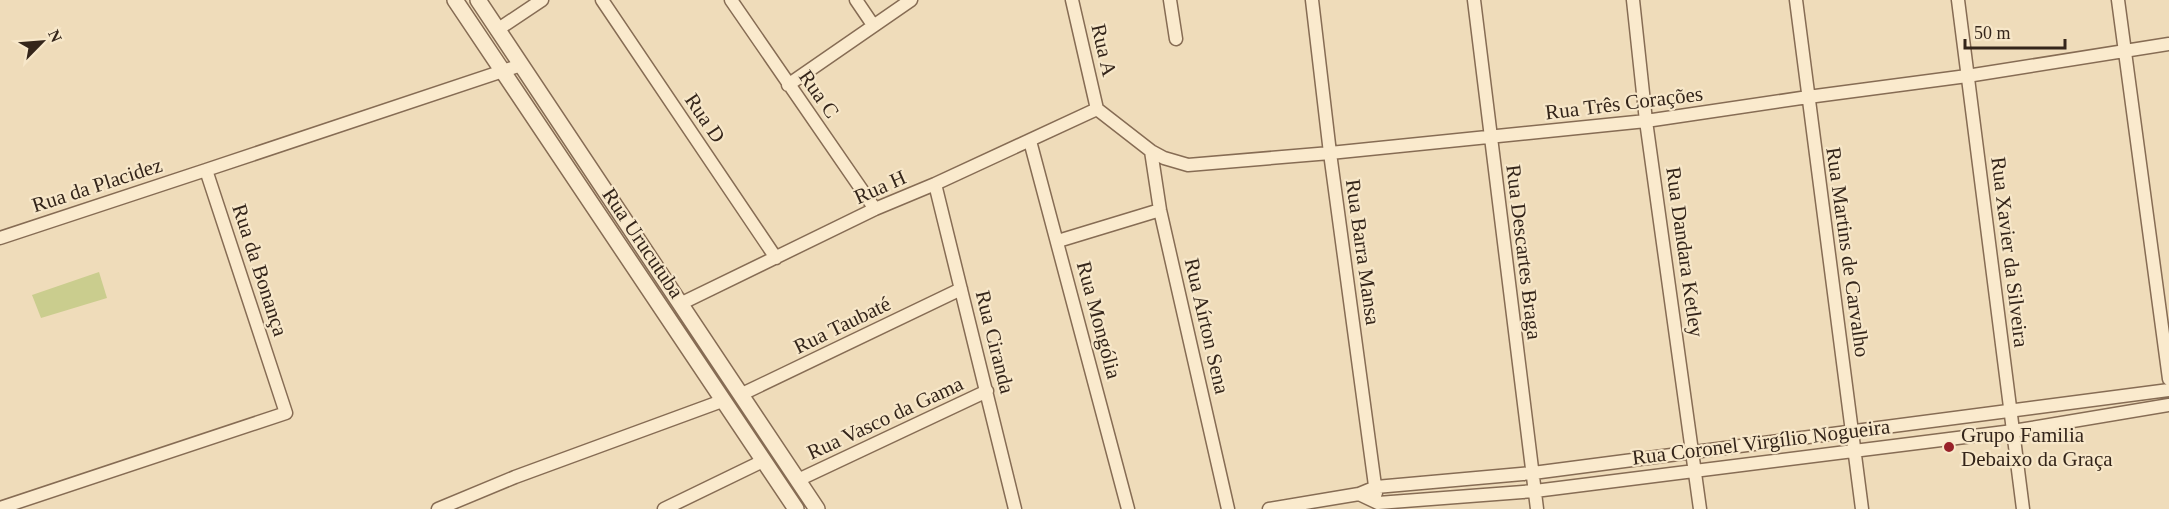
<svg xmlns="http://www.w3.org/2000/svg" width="2169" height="509" font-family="Georgia,serif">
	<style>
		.green { fill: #cacd8e }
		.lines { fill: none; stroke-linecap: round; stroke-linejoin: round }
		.minor-casing { stroke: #866c54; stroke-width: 15 }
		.tertiary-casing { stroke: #866c54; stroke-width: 18 }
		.minor { stroke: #faeacd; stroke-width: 12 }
		.tertiary { stroke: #faeacd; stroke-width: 15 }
		.poi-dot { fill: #982129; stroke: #f7e7c9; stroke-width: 2 }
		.labels { text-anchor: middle; stroke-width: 4.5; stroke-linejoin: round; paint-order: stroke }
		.street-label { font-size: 21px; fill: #34251a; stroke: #f7e7c9 }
		.poi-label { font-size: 21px; fill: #34251a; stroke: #f7e7c9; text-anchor: start }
	</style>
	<rect width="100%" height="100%" fill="#efdcba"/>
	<path class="green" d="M99,272L107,298L41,318L32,295Z"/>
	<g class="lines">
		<g class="minor-casing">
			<path id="minor" d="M602,0L776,258
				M731,0L875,209
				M856,0L873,25
				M1072,0L1097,109
				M1170,0L1176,39
				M1312,0L1330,153L1376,493
				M1474,0L1537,509
				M1633,0L1646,121L1700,509
				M1796,0L1862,509
				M1958,0L2023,509
				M2118,0L2169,379
				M497,30L542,0
				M788,85L911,0
				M1097,109L1151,151L1164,158L1188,165L1330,153L1646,121L1808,97L1967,76L2169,44
				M1030,141L1128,509
				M1151,151L1160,210L1228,509
				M935,184L1015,509
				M0,238L206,170
				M1058,241L1160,210
				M680,304L875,209L935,184L1097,109
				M740,395L961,289
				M798,480L987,391
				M1359,494L1378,503L1535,491L2013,431L2169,405
				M0,508L286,413L206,170L521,65
				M438,509L515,477L722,401
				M664,509L763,461
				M1269,509L1359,494L1376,487L1533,473L2169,390"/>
		</g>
		<g class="tertiary-casing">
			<path id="tertiary" d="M455,0L796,509
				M478,0L817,509"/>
		</g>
		<use href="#minor" class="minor"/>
		<use href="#tertiary" class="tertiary"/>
	</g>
	<circle class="poi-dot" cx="1949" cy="447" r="6"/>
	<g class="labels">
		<g class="street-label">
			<text transform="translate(1104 50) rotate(77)" y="7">Rua A</text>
			<text transform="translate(819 94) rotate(55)" y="7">Rua C</text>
			<text transform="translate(1624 103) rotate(-7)" y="7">Rua Três Corações</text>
			<text transform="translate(705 118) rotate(56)" y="7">Rua D</text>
			<text transform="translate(97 185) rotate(-18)" y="7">Rua da Placidez</text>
			<text transform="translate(880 187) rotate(-24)" y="7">Rua H</text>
			<text transform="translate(643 243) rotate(56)" y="7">Rua Urucutuba</text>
			<text transform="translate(1363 252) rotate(82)" y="7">Rua Barra Mansa</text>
			<text transform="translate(1524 252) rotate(83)" y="7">Rua Descartes Braga</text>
			<text transform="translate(1685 252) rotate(82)" y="7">Rua Dandara Ketley</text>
			<text transform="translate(1848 252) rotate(82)" y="7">Rua Martins de Carvalho</text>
			<text transform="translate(2010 252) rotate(83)" y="7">Rua Xavier da Silveira</text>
			<text transform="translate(260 270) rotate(72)" y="7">Rua da Bonança</text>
			<text transform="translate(1099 320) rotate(75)" y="7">Rua Mongólia</text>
			<text transform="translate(842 325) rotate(-26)" y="7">Rua Taubaté</text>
			<text transform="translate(1207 326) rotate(77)" y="7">Rua Aírton Sena</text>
			<text transform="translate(995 342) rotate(76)" y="7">Rua Ciranda</text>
			<text transform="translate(885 418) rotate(-25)" y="7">Rua Vasco da Gama</text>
			<text transform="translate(1761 442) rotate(-7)" y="7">Rua Coronel Virgílio Nogueira</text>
		</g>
		<g class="poi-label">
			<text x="1961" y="442">Grupo Familia<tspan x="1961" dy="24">Debaixo da Graça</tspan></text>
		</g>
	</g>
	<g transform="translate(42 42) rotate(65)" stroke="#f7e7c9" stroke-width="4.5" paint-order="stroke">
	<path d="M0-4.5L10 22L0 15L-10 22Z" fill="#34251a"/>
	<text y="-9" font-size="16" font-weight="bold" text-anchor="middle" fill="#34251a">N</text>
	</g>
	<path d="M1965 39v9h100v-9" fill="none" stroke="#34251a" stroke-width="3"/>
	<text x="1974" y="39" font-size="18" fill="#34251a" stroke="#f7e7c9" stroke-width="4.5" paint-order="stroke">50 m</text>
</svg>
